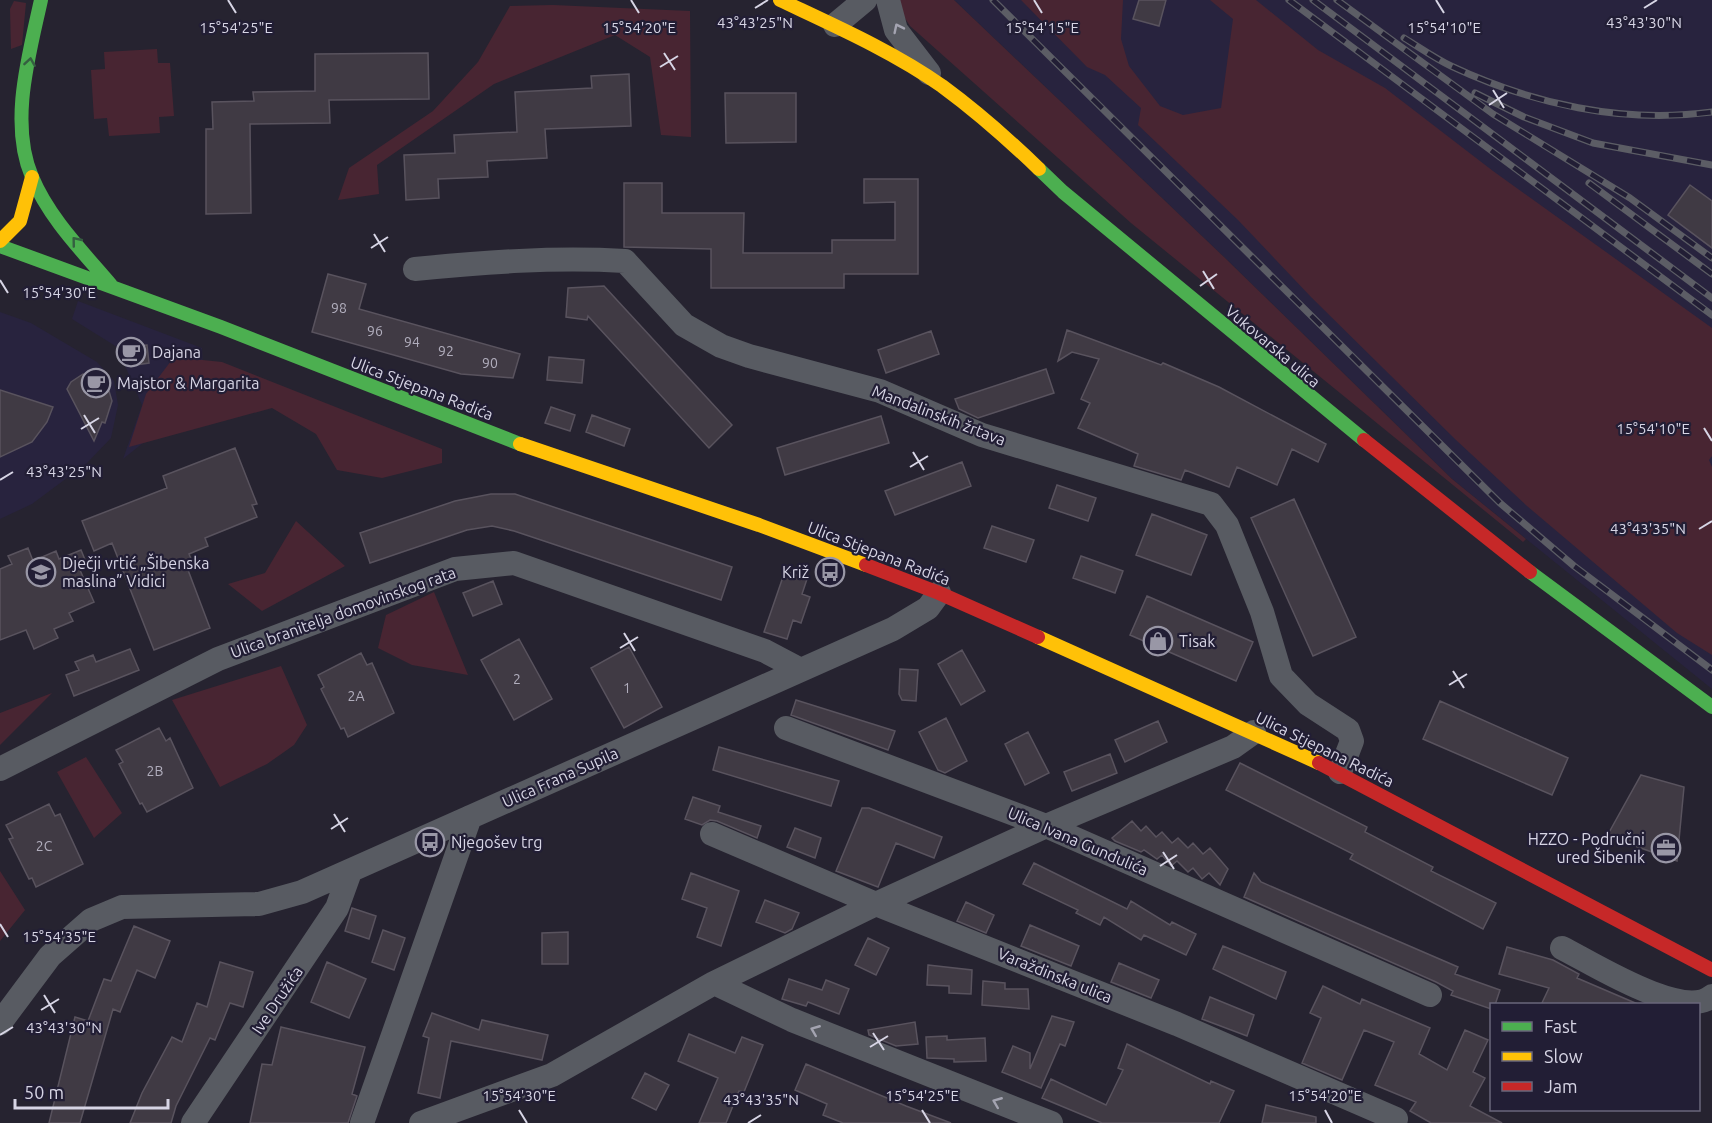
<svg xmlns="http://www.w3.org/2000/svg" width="1712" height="1123" font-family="Ubuntu,sans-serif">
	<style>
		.built { fill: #28233e }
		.green { fill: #482532 }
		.building { fill: #403a44; stroke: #59535e; stroke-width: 1.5 }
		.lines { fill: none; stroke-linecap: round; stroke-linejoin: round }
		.street { stroke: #585b62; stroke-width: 24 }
		.fast { stroke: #4caf50; stroke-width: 14 }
		.slow { stroke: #ffc107; stroke-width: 14 }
		.jam { stroke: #c62828; stroke-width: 14 }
		.rail-casing { stroke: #5c5d65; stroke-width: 7 }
		.rail { stroke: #221e35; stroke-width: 4.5; stroke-dasharray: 14; stroke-linecap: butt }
		.oneway { stroke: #a4a4b1 }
		.oneway2 { stroke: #355f41 }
		.ticks { fill: none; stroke: #d7d5e5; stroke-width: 2 }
		.labels { text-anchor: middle; stroke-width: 4.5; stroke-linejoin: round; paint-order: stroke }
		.number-label { font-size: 14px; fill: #b1aebd }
		.street-label { font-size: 16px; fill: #d7d5e5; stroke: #221e35 }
		.poi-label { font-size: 16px; fill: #d7d5e5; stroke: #221e35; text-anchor: start }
		.ticks-label { font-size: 15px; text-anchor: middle; fill: #d7d5e5; stroke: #221e35; stroke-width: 4.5; stroke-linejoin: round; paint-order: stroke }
	</style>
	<rect width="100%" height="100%" fill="#262330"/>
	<path class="built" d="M954,0H1712V689L1452,479L1224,257Z
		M78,301L202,348L203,369L148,439L123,459L142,405L117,347L72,319Z
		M0,312L31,323L97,362L114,381L118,405L111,438L87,463L32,504L0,519Z"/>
	<path class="green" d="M896,0H954L1224,257L1452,479L1526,539L1523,542L1131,223L910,26L897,6Z
		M1021,0H1123L1121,39L1129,66L1160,106L1183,115L1221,108L1233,19L1210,0H1256L1318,50L1385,88L1493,171L1712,328V456L1709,460L1712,467V655L1677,633L1527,506L1456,440L1311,297L1238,220L1138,125L1141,108L1105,75L1087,67Z
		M14,1L26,3L22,45L11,49L10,9Z
		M553,5L690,11L691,137L661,135L650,57L615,35L494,84L377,165L379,194L338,200L349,168L433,111L478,62L510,6Z
		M157,49L158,63H170L174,116L159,117L160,133L109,136L107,118L94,119L91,70L105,69L104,52Z
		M174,357L222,362L442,449V463L382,478L337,470L316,434L272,408L129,447L146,394Z
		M296,521L345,566L262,611L228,584L265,573Z
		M434,592L468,675L412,665L378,648L386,615Z
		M281,666L307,725L294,745L267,764L220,787L172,700Z
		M52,693L0,745V713Z
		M86,757L122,813L94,838L57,772Z
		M0,871L25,910L0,941Z"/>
	<path class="building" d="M1139,0H1166L1159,26L1133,19Z
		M428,53L429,99L329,100L330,123L250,124L251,213L206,214V129H213L212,102L254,101L253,92L315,91V54Z
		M629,74L631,126L545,129L547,158L487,161L488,177L438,179L439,198L406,200L404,155L455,153L454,135L517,132L515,92L592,88L591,76Z
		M725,93H796V142L726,143Z
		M864,179H918V274H844V288H711V249L624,247V183H662V213H744L743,253H832V240H895V202L864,203Z
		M1690,185L1712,201V248L1668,215Z
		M328,274L366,284L359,309L520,354L513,378L461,374L312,332Z
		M604,286L732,425L709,448L588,316L587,320L566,317L568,288Z
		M1067,330L1161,365L1163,363L1219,387L1326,444L1318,462L1292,449L1277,485L1237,467L1229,487L1185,470L1181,480L1134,466L1138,454L1078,428L1090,403L1081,399L1099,359L1072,352L1058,361Z
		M931,331L939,354L886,373L878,350Z
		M147,345L149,363L129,366L124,358L123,347Z
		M549,357L584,360L582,383L547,380Z
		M1046,369L1054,393L978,418L959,409L955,399Z
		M83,374L101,381L109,391L112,401L105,423L102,422L94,441L67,389L71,382Z
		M0,390L53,407L47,422L32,442L0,457Z
		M551,407L575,415L570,431L545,423Z
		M592,415L630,429L624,446L586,432Z
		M881,416L889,443L785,475L777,448Z
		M235,448L257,504L252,505L257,517L205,538L208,546L189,554L191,559L185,562L210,628L154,650L112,543L94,551L82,521L167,488L163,476Z
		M962,462L971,486L895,515L885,491Z
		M1057,485L1096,498L1088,521L1049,508Z
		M491,494H515L732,567L721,600L514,531L492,526L467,530L370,563L360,533L455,501Z
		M1294,499L1356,637L1313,656L1251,518Z
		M1152,514L1207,535L1191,575L1136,555Z
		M992,526L1034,540L1026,562L984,548Z
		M28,548L33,561L56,551L59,559L81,550L88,567L80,570L94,602L69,613L73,621L54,629L58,638L34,649L26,630L0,640V569L12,564L8,556Z
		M1081,556L1123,571L1115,593L1073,578Z
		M785,571L807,579L802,594L810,597L801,623L793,620L787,639L764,632Z
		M493,581L502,604L473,616L463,593Z
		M1147,596L1253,642L1236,681L1130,635Z
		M519,639L552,699L514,720L481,660Z
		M629,647L662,707L624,728L591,668Z
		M130,649L139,670L74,696L66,675L79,670L75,662L93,655L96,662Z
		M962,650L985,691L961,705L938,664Z
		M361,653L367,665L372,663L394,713L348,737L344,728L341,729L321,689L324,687L318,675Z
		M900,669L918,670L916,701L902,700L899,694Z
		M796,700L895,731L888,750L791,715Z
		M1440,701L1568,758L1552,795L1423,739Z
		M946,718L967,761L945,773L938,770L919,732Z
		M1158,721L1167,742L1125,762L1115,740Z
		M159,728L166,741L170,738L193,788L147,812L142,803L140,804L119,764L123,762L116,750Z
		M1028,732L1049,773L1025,785L1005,744Z
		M719,747L839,781L831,806L713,770Z
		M1110,754L1117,773L1072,791L1064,772Z
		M1240,763L1367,827L1365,832L1433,867L1431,871L1496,903L1483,929L1350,859L1353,854L1226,790Z
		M1641,775L1684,787L1677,861L1607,836Z
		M693,797L720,806L718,812L761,826L757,838L717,821L710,820L702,825L685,819Z
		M49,804L55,816L60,814L83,864L36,887L32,878L29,879L9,839L13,838L6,825Z
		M862,808H869L942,837L934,858L896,843L878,887L836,871Z
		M1132,821L1141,831L1146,826L1156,837L1162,832L1172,843L1178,838L1188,848L1193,843L1203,854L1210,848L1228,869L1220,885L1209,873L1202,879L1193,868L1188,872L1177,861L1171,866L1162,855L1157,859L1144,850L1141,852L1115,841L1112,838Z
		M795,828L821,838L815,858L787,847Z
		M1034,863L1127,909L1131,901L1170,925L1172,922L1196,934L1186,955L1144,935L1141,940L1104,917L1100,925L1076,913L1078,910L1023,884Z
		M691,873L739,891L721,946L697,937L707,908L682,899Z
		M1254,873L1261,882L1458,967L1455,974L1500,990L1495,1005H1491V1009L1451,995L1453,991L1436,982L1244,897Z
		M765,900L799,913L792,929L785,933L756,922Z
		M966,902L994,915L986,933L957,921Z
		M352,908L376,916L369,939L345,931Z
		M1030,925L1079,946L1071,966L1021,946Z
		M134,926L170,941L155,978L137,970L120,1012L113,1009L80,1123H49L75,1017L88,1021L104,979L111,981Z
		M383,930L405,938L394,970L372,962Z
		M568,932V964H542V933Z
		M868,938L889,948L876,975L855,965Z
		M1223,946L1286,972L1276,999L1213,969Z
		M1507,947L1553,960L1579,974L1577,978L1640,1005H1541L1549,988L1499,974Z
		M220,962L253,972L243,1007L230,1003L215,1040L210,1038L176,1106L171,1123H130L142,1093L172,1037L182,1042L197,1003L207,1007Z
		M327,962L366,979L349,1018L311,1002Z
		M1119,963L1159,980L1151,998L1111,982Z
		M928,965L972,970L971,994L949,993V986L927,985Z
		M789,979L822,990L826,980L849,989L839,1014L808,1002L806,1006L782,999Z
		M983,981L1005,983V989H1028L1029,1009L982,1005Z
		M1323,986L1360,1004L1362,999L1430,1028L1419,1054L1447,1070L1465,1030L1488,1040L1473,1072L1485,1078L1470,1106L1502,1123H1431L1410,1111L1416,1102L1375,1085L1394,1042L1364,1030L1342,1080L1302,1063L1321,1018L1310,1013Z
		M1210,997L1254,1015L1247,1036L1202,1019Z
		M432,1013L479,1030L482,1020L548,1035L542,1060L451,1041L440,1098L418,1093L429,1038L423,1036Z
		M1052,1016L1074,1022L1065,1046L1060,1044L1041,1088L1002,1072L1013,1046L1030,1053V1069Z
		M915,1022L918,1044L896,1046L869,1035L868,1030Z
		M281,1027L365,1047L352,1094L357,1096L348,1123H250L262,1064L272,1065Z
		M689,1034L735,1053L742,1037L763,1045L744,1092L739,1091L726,1123H699L718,1078L678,1061Z
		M947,1036V1040L985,1038L986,1061L954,1062V1059L927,1058L926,1037Z
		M1127,1044L1210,1084L1211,1081L1234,1091L1219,1123H1102L1042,1098L1051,1079L1106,1105L1123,1070L1118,1068Z
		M806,1064L906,1106L951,1123H843L823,1115L827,1104L795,1090Z
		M645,1073L669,1085L656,1110L632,1098Z
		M1266,1105L1316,1117V1123H1262Z"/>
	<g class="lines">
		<path class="street" d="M888,0L896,30L929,73
			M835,25L865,0
			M415,269C485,262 554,257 625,261L684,325L721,346L749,356L880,391L982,435L1211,504L1227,525L1262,612L1281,676L1308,704L1348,730L1352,741L1340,772
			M786,728L1046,826L1430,995
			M0,769L218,659L455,569L514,563L765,651L801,670
			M712,834L876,904L1177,1024L1396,1119
			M1562,948C1592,963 1683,1021 1712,996
			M714,983L792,1020L1051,1123
			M0,1023L50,956L91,920L122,907L259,904L302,892L893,629L928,608L939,593
			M193,1123L337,908L350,872
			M362,1123L470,817
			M421,1123L552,1075L714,983L876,904L1046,826L1233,747L1254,732"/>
		<path class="fast" d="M41,0C29,55 9,123 32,177C49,218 83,252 111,285
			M1039,169L1063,192L1364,440
			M0,246L221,327L520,444
			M1530,572L1712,707"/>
		<path class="slow" d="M780,0C835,26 892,51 942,86C976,111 1009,140 1039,169
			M0,241L20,221L32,177
			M520,444L759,525L866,565
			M1038,637L1319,763"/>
		<path class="jam" d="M1364,440L1530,572
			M866,565L939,593L1038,637
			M1319,763L1712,970"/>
		<g class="rail-casing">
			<path id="rail" d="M993,0L1500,503L1574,566L1712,670
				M1289,0L1712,315
				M1313,0L1712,298
				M1337,0L1493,114L1630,198L1712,258
				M1404,38C1419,47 1434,58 1451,66C1532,104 1622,124 1712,112
				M1475,93L1524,117L1593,143L1712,165
				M1589,183L1712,274"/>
		</g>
		<use href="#rail" class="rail"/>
	</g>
	<defs><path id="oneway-chevron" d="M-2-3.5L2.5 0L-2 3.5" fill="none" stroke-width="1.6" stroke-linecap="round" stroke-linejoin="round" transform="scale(1.5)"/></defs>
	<g class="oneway">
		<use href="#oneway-chevron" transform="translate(898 28) rotate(-116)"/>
		<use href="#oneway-chevron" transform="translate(815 1030) rotate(-158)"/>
		<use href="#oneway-chevron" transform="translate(997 1102) rotate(-158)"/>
	</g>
	<g class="oneway2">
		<use href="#oneway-chevron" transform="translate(30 62) rotate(-81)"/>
		<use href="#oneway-chevron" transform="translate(76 241) rotate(-129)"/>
	</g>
	<path class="ticks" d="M228,0L236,13M631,0L639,13M1034,0L1042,13M1436,0L1444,13M755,8L768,0M1644,8L1657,0M664,53L675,70M660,67L678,56M1493,90L1504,108M1489,105L1507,93M374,234L385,252M371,248L388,237M1203,271L1214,289M0,280L8,293M1200,286L1217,274M84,415L95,433M1704,428L1712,441M81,429L99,418M913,452L924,470M910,467L928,456M0,480L13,472M1699,529L1712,521M624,633L635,651M620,648L638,637M1453,671L1464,688M1449,685L1467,674M334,814L345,832M331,829L348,818M1163,852L1174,869M1160,866L1177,855M0,924L8,937M44,995L55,1013M41,1010L59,999M873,1033L884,1050M0,1035L13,1027M870,1047L888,1036M519,1110L527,1123M922,1110L930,1123M1325,1110L1332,1123M748,1123L761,1115"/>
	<defs>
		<g id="cafe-ring" transform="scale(1.5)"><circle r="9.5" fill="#221e35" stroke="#9997a6" stroke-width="1.5"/><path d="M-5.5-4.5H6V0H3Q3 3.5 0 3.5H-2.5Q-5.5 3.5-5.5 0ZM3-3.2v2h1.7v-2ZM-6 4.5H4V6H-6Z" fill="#9997a6"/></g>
		<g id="school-ring" transform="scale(1.5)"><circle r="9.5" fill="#221e35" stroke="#9997a6" stroke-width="1.5"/><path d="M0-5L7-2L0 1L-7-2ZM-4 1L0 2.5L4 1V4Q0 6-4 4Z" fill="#9997a6"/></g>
		<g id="bus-ring" transform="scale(1.5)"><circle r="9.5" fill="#221e35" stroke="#9997a6" stroke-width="1.5"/><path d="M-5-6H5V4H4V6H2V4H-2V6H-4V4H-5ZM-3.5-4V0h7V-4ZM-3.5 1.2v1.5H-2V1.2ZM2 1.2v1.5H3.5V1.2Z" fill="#9997a6"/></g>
		<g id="shop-ring" transform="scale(1.5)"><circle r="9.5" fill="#221e35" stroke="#9997a6" stroke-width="1.5"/><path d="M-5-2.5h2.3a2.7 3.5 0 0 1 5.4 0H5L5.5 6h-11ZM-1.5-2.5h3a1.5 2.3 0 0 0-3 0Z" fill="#9997a6"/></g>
		<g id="office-ring" transform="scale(1.5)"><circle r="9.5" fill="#221e35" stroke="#9997a6" stroke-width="1.5"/><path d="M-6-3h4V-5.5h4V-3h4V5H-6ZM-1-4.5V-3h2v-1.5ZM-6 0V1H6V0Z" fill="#9997a6"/></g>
	</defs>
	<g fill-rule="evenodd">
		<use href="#cafe-ring" x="131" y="352"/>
		<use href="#cafe-ring" x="96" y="383"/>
		<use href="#school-ring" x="41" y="572"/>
		<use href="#bus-ring" x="830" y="572"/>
		<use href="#shop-ring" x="1158" y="641"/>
		<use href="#bus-ring" x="430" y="842"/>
		<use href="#office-ring" x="1666" y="848"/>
	</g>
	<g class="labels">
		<g class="number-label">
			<text x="339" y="313">98</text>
			<text x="375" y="336">96</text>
			<text x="412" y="347">94</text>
			<text x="446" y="356">92</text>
			<text x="490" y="368">90</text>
			<text x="517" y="684">2</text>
			<text x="627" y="693">1</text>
			<text x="356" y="701">2A</text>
			<text x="155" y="776">2B</text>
			<text x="44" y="851">2C</text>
		</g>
		<g class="street-label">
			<text transform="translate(1273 346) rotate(40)" y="6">Vukovarska ulica</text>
			<text transform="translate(422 388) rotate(21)" y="6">Ulica Stjepana Radića</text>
			<text transform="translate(939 415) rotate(21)" y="6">Mandalinskih žrtava</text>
			<text transform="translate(879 553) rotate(21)" y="6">Ulica Stjepana Radića</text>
			<text transform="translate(343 612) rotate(-20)" y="6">Ulica branitelja domovinskog rata</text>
			<text transform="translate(1325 749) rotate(26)" y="6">Ulica Stjepana Radića</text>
			<text transform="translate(560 777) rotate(-24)" y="6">Ulica Frana Supila</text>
			<text transform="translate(1078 841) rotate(23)" y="6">Ulica Ivana Gundulića</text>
			<text transform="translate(1055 975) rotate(22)" y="6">Varaždinska ulica</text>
			<text transform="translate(277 1000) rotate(-56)" y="6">Ive Družića</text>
		</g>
		<g class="poi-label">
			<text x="152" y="358">Dajana</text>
			<text x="117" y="389">Majstor &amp; Margarita</text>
			<text x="62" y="569">Dječji vrtić „Šibenska<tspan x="62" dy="18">maslina” Vidici</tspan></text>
			<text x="809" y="578" text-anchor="end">Križ</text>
			<text x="1179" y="647">Tisak</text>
			<text x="1645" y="845" text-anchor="end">HZZO - Područni<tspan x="1645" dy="18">ured Šibenik</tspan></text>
			<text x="451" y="848">Njegošev trg</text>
		</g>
	</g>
	<g class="ticks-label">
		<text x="1644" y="28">43°43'30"N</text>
		<text x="755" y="28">43°43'25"N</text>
		<text x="1444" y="33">15°54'10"E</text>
		<text x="236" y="33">15°54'25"E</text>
		<text x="639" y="33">15°54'20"E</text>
		<text x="1042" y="33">15°54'15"E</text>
		<text x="59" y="298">15°54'30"E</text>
		<text x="1653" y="434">15°54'10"E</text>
		<text x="64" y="477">43°43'25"N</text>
		<text x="1648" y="534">43°43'35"N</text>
		<text x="59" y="942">15°54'35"E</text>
		<text x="64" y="1033">43°43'30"N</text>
		<text x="519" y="1101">15°54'30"E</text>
		<text x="922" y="1101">15°54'25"E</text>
		<text x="1325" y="1101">15°54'20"E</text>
		<text x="761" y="1105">43°43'35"N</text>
	</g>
	<rect x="1490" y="1003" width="210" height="108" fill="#221e35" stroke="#6a677b" stroke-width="1.5"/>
	<rect x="1502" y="1022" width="30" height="9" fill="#4caf50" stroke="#6a677b" stroke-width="1.5"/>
	<text x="1544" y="1033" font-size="18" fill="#d7d5e5">Fast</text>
	<rect x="1502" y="1052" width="30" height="9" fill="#ffc107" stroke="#6a677b" stroke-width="1.5"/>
	<text x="1544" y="1063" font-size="18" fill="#d7d5e5">Slow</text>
	<rect x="1502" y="1082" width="30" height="9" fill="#c62828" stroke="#6a677b" stroke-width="1.5"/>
	<text x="1544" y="1093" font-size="18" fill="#d7d5e5">Jam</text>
	<path d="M15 1099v9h153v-9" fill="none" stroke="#d7d5e5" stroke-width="3"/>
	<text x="24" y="1099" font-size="18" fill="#d7d5e5" stroke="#221e35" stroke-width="4.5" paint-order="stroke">50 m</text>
</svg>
